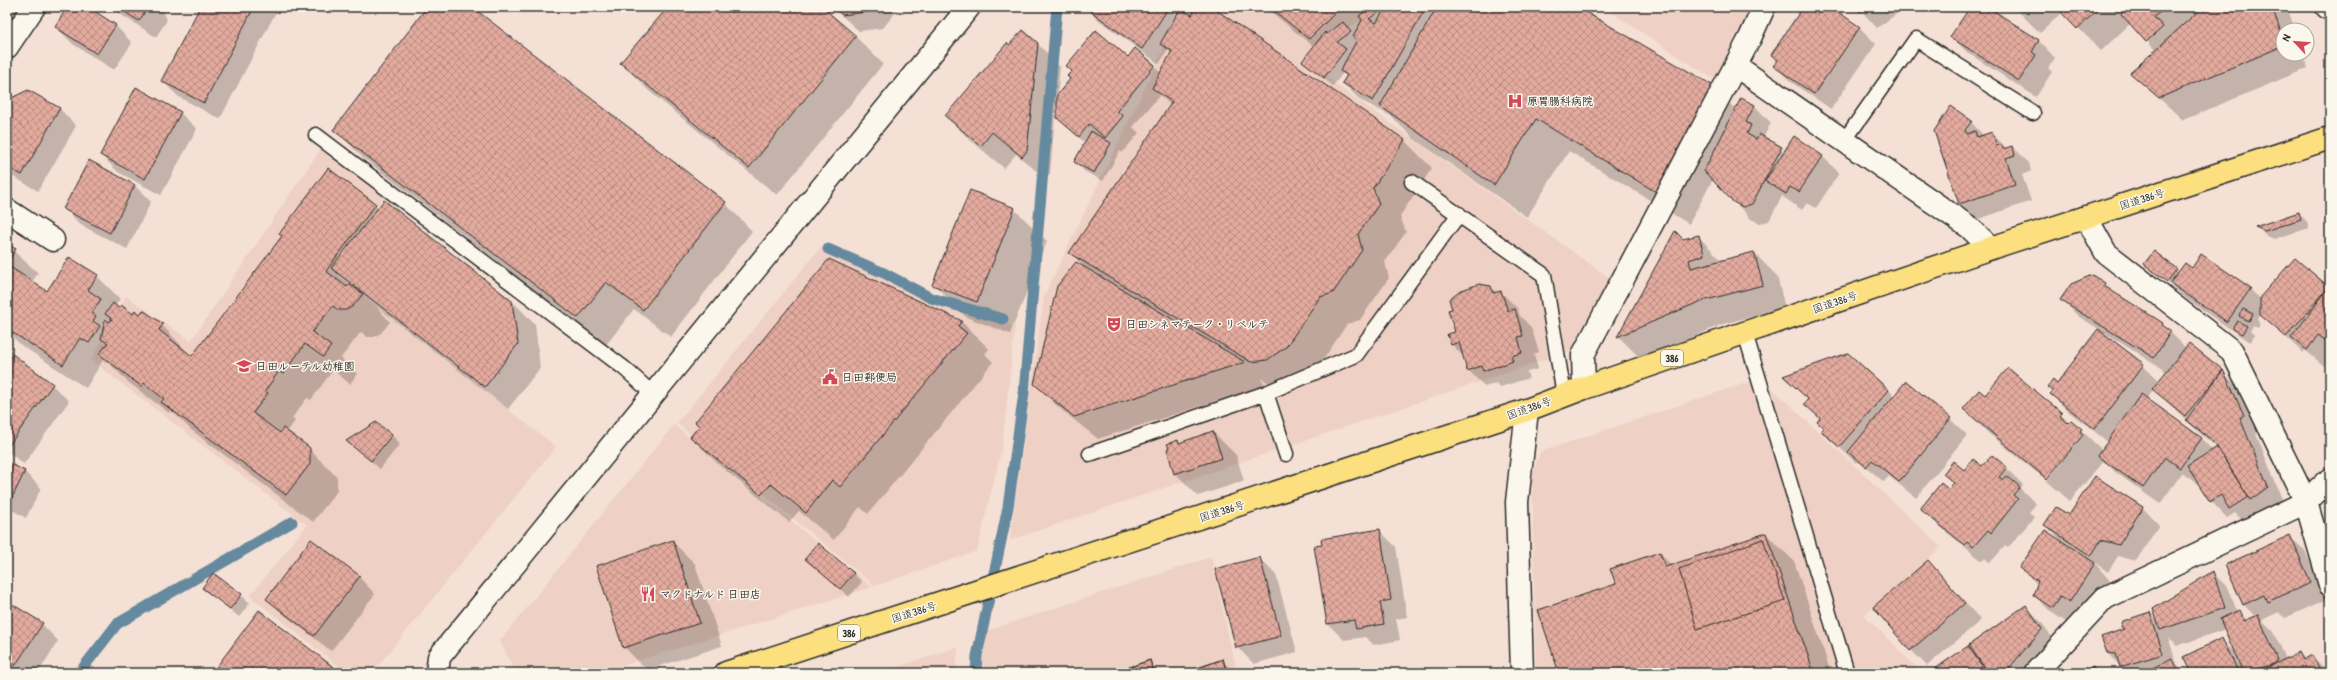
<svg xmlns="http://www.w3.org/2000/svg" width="2337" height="680" font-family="'Patrick Hand','Klee One',sans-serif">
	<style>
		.built { fill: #efd0c4 }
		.shadow { fill: #0003; fill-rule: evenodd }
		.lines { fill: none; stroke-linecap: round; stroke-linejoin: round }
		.stream { stroke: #65899e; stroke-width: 11 }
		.building { fill: url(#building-cross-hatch); stroke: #2b2b2b }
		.service-casing { stroke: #2b2b2b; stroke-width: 17 }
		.minor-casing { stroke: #2b2b2b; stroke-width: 25 }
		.tertiary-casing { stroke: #2b2b2b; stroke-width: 25 }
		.trunk-casing { stroke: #2b2b2b; stroke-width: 25 }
		.service { stroke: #fbf7ec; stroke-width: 14 }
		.minor { stroke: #fbf7ec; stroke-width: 22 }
		.tertiary { stroke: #fbf7ec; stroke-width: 22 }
		.trunk { stroke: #fce080; stroke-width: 22 }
		.labels { text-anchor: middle; stroke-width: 3; stroke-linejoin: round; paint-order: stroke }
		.shield { fill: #fbf7ec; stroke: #696865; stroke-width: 1 }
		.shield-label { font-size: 10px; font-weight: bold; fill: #2b2b2b }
		.poi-label { font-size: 11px; font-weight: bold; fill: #2b2b2b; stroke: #fbf7ec; text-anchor: start }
		.street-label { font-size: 11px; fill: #2b2b2b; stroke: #fbf7ec }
	</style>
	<defs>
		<pattern id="building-cross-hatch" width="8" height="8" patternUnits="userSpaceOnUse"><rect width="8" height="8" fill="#e3aa9e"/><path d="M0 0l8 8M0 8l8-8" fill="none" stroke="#b88b81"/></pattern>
	</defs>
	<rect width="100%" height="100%" fill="#f4e0d5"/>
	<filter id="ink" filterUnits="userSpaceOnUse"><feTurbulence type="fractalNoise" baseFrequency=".025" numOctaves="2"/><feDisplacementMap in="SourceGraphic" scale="8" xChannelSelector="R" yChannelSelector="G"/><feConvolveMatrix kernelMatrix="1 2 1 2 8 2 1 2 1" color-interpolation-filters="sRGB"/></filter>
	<g filter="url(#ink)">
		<path class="built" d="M1184,7H1228L1243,18L1230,7H1382L1300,59L1614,281L1573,350L1010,540L1044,296Z
			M1603,7H1758L1718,82Z
			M320,150L386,194L329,269L556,447L372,673H347L250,596L307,525L91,360L126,296L191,341Z
			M821,247L1015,327L1002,447L977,551L875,586L677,423Z
			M1761,378L1941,547L1864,615L1920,671L1918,673H1536L1532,475L1540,452Z
			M674,425L872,587L599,673H516L500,641Z
			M1211,557L1237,673H982L986,631Z
			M958,647L956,673H879Z"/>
		<path class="shadow" d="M7,7H38L7,34Z
			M69,7H86L116,26L132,43L114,70L73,44L56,27Z
			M109,7H162L167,20L156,37Z
			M201,7H274L277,10L220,119L179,97L162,81Z
			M429,7H470L725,203L752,231L671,337L634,309L606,345L362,157L335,129Z
			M670,7H820L855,36L883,64L777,195L649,91L622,63Z
			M832,7H900L883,28L859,31Z
			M1085,7H1168L1177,16H1192L1197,7H1210L1405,141L1432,168L1400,216L1406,232L1385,262L1389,278L1360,320L1347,324L1313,375L1280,389L1260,378L1266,385L1098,439L1058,407L1035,384L1085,267L1070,253L1170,105L1160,95L1133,127L1139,133L1122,153L1120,151L1103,181L1084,171L1076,162L1086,144L1058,118V105H1056L1050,174L1046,179L1016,154L1004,168L969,139L946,116L1010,47L1037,43L1060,67L1057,96L1128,59L1154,66L1161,73L1172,54L1168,50L1159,64L1100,21Z
			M1265,7H1435L1437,9L1438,7H1575L1713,87L1736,110L1741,99L1755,106L1771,123L1763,138L1785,152L1822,156L1839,173L1816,208L1807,203L1802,210L1782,196L1769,221L1760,223L1751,219L1713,179L1689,224L1569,151L1527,217L1414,139L1391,116L1360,100L1343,83L1347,77L1343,73L1333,86L1312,69L1303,61L1314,47Z
			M1805,7H1829L1859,27L1876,44L1831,109L1791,82L1775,66L1778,61L1772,54Z
			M1858,7H1906L1877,28Z
			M1971,7H1986L2039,41L2055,58L2048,68L2052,72L2036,97L1968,53L1951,37Z
			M2014,7H2194L2199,12L2204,7H2287L2295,30H2283V54H2303L2308,68L2183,120L2132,73L2156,51L2131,23L2101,51L2063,12L2040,33Z
			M28,91L60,109L76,126L38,191L7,173V101Z
			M180,113L197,129L161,195L118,172L101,155Z
			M1971,122L1984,136L1992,133L2007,149L2012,147L2029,163L2031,171L2022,175L2031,201L1976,220L1960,204L1935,131Z
			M89,161L135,186L151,202L127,249L81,225L64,208Z
			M329,170L379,208L512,301L535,324L540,368L508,409L376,306L390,322L381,333L374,337H367L361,332L341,358L357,374L350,384L333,370L311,400L307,398L292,418L295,421L287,432L309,449L337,477V491L313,522L190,429L171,410L169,413L128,382L110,364L103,360L86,388L21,345L7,331V245L38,273L32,282L48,292L70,258L97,276L120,299L115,306L133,315L162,325L192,357L283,237Z
			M1014,209L1047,241L1010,334L966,317L934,284Z
			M2299,213L2307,222L2309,228L2274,239L2265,235L2257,227Z
			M1699,237L1722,261L1754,253L1777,276L1785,308L1723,324L1641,359L1618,336L1683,240Z
			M2295,259L2330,287V358L2324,366L2305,350L2303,353L2261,314L2257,320L2260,323L2258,328L2253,326L2250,331L2254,335L2251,342L2242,337L2188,300L2145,264L2176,270L2179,273L2192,269L2250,289L2261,300Z
			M829,260L962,322L989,349L985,354L993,362L868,514L860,507L834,540L799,511L789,522L719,465L691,437Z
			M2092,276L2105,284L2116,295L2162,324L2186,348L2189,345L2223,372L2240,389L2260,431L2256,434L2284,504L2247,525L2235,513L2227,518L2211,501L2198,482L2197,484L2182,473L2160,504L2115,472L2104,460L2070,501L2047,481L2082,437L2081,436L2045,479L1987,432L1965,409L1985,396L2008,369L2070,423L2071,421L2081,430L2102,450L2108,442L2068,411L2051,394L2053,392L2049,387L2057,384L2099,329L2078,316L2062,300ZM2102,331L2167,372L2160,381ZM2154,389L2204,437L2218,448L2213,451L2201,438L2147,399Z
			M1491,287L1497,293L1501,292L1518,309L1520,316L1531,327L1539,352L1534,354L1538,369L1527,372L1529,378L1500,387L1496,383L1485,387L1468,370L1464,357L1452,345L1456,333L1454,309Z
			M7,351L52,385L69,401L24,464L7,451Z
			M1785,377L1889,390L1895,397L1950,419L1967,435L1916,498L1889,476L1884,482L1858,460L1856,463L1822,431L1825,428L1820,419L1805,404L1809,400Z
			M1213,432L1236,455L1244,481L1198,496L1175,473L1177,441L1180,443Z
			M392,435L400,444L380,469L347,441Z
			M7,463L25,472L41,488L26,518L7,507Z
			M1983,468H2006L2023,485L2020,488L2036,504L2029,512L2034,517L2008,548L2005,546L1990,563L1985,558L1982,561L1938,525L1921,509L1948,491L1954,484L1944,474Z
			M2096,477L2143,508L2159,525L2136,561L2118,556L2108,572L2094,562L2110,581L2086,618L2069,624L2051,612L2034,595L2038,585L2021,568L2063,542L2045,525L2070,517Z
			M1379,530L1396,547L1407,617L1396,619L1400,640L1374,645L1365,637L1344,640L1328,624Z
			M1766,534L1794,561L1831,673H1560L1617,584L1660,553L1672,566Z
			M2290,537L2306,553L2327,599L2285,618L2279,612L2262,620L2274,632L2286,659L2299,653L2305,659L2312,656L2329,673H2192L2221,639L2236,654L2225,629L2177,646L2168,637L2177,664L2186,673H2127L2107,653L2125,630L2150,613L2158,622L2213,573L2229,589L2237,612L2248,620L2256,617L2244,605Z
			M672,541L695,564L722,646L647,670L624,647Z
			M1259,558L1276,575L1297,652L1254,664L1237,647Z
			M806,559L853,573L862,582L849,597Z
			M1928,562L1981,620L1927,666L1911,650Z
			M359,577L375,594L331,651L284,615L267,599Z
			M203,587L241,595L250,603L239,617Z
			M7,602L42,624L58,641L38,673H17L7,666Z
			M2026,606L2042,623L2058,646L2035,673H1936L1968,647L1974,653Z
			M1222,661L1235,673H1186Z
			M1149,662L1161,673H1116Z"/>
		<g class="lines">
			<path class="stream" d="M828,249L884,273L931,298L1003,319
				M79,673L117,624L292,522
				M976,673L977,656L1008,507L1024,393L1057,7"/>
		</g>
		<path class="building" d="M67,7H88L116,25L97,54L55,27Z
			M117,7H148L139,21Z
			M200,7H254L204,103L161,81Z
			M427,7H472L726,202L643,310L606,282L578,318L333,130Z
			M668,7H822L856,36L749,168L620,63Z
			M833,7H870L866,12L842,15Z
			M1085,7H1169L1142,49Z
			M1196,7H1212L1405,140L1373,188L1379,204L1358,234L1362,250L1333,293L1320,297L1286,347L1267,360L1251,362L1069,253L1172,102L1152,88L1172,51L1160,44L1180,9L1192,15Z
			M1269,7H1341L1309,39Z
			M1371,7H1375L1379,12L1369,19L1376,23L1386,7H1426L1373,101L1342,83L1347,75L1340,71L1357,40L1353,37L1362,20L1359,16Z
			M1437,7H1577L1714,86L1656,192L1536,119L1494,185L1380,106Z
			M1803,7H1831L1860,27L1814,94L1773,66L1778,60L1771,55Z
			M1856,7H1867L1860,12Z
			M1970,7H1988L2039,40L2032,52L2036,55L2019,81L1950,37Z
			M2013,7H2021L2017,11Z
			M2056,7H2101L2077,29Z
			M2119,7H2166L2154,17L2163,27L2146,42L2121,14L2123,12Z
			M2203,7H2272L2283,38V46L2159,98L2130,73Z
			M1343,22L1351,32L1337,42L1346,49L1324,78L1302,61L1325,32L1327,34Z
			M1023,30L1038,43L1027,151L1022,157L992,132L981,146L945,116L1007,43L1009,45Z
			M1096,30L1128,57L1135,48L1155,65L1117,111L1123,116L1105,138L1089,124L1079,137L1057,118V95L1070,79L1067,76L1072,71L1066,66Z
			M136,87L181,112L145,179L100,155Z
			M28,90L60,108L22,175L7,167V100Z
			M1741,98L1755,105L1746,122L1751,125L1747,134L1756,139L1759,134L1782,147L1752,204L1743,207L1733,202L1704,171Z
			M1951,106L1972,121L1965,130L1967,134L1975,131L1977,137L1992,132L1997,146L2001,144L2003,149L2012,146L2015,155L2006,158L2015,185L1959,204L1934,131Z
			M1091,131L1111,143L1094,173L1074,162Z
			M1794,136L1823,156L1799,192L1790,187L1786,194L1765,181Z
			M89,160L135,185L110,233L63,209Z
			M328,168L376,204L326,271L347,287L349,284L363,294L353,306L346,310H338L333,306L312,332L331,346L323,357L305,344L283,374L279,371L265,391L268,393L253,413L280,433L283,428L310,448V464L286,495L161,402L164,399L144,383L141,386L99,354L108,343L101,339L105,319L109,322L112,319L105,314L113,303L119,308L121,305L133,314L135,310L140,314L143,310L163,324L159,330L192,356L282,236L279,234Z
			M970,190L1015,208L977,302L932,285Z
			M384,200L512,301L518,344L485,387L331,268Z
			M2299,212L2301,219L2265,231L2255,227Z
			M1675,231L1683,239L1699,235L1704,255L1689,260L1691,268L1754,252L1763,285L1699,302L1617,337Z
			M7,244L16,249L7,263Z
			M2154,251L2177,269L2167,282L2144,264Z
			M2201,254L2251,288L2227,322L2170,283L2185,263L2192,268Z
			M69,257L98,275L88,290L101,299L92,313L96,316L93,321L100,326L89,343L80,338L63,365L7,329V265L47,291Z
			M2295,258L2329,287L2286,337L2260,315V297Z
			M829,259L962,321L958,326L967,333L840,487L832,480L806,513L771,484L761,495L690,437L699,426L695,422Z
			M1076,262L1245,362L1074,417L1034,384L1057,286Z
			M2092,275L2105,283L2104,286L2163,323L2162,325L2171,331L2154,358L2060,300L2071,284Z
			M1479,284L1491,286L1493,293L1501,291L1508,311L1515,309L1523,336L1518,337L1522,353L1511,356L1513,361L1483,371L1481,366L1467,371L1459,342L1451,345L1447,334L1455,332L1448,310L1452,309L1449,299L1459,291Z
			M2330,286V341L2329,343L2318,335L2307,350L2291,338Z
			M2243,309L2253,314L2249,321L2239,316Z
			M2237,321L2247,326L2242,334L2232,329Z
			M2098,329L2144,364L2095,429L2050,394L2053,391L2047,387L2053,379L2057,383Z
			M2189,343L2223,370L2185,416L2152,389Z
			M7,350L53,384L7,448Z
			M1848,353L1889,390L1839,447L1821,431L1824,428L1817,422L1820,418L1804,404L1808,399L1783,376Z
			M2008,368L2062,413L2060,416L2068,423L2071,420L2082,429L2080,431L2083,435L2047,479L1963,409L1979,390L1985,395Z
			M2223,370L2244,415L2240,418L2268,487L2250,500L2213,441L2186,420Z
			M1906,381L1951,418L1899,482L1872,460L1866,467L1848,452Z
			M2141,394L2202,438L2180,468L2165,457L2143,488L2097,456Z
			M376,422L392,435L371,461L346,441Z
			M1213,431L1222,458L1174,474L1167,449L1169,448L1167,444L1178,440L1179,443Z
			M2217,447L2248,497L2229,509L2221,495L2210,502L2187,466Z
			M1992,455L2007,467L1999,477L2003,480L2007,476L2020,487L2013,495L2018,499L1991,533L1988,530L1973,547L1967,542L1965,545L1920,509L1941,483L1948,489L1954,483L1943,474L1953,461L1964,470L1973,459L1982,466Z
			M7,462L25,471L10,502L7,500Z
			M2095,476L2143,507L2119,545L2101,540L2091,556L2044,525L2056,507L2069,515Z
			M1380,529L1391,600L1380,602L1384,624L1356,629L1354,620L1327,624L1314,546L1322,545L1321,539Z
			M2045,530L2095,563L2069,603L2060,597L2052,608L2033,595L2038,581L2019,568Z
			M1766,533L1814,673H1559L1538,610L1616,584L1610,569L1660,552L1665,567Z
			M2290,535L2311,583L2267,602L2264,595L2243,605L2225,565Z
			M311,539L360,576L314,636L266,599Z
			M1763,539L1785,601L1697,629L1679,569Z
			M673,540L700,623L623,648L596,566Z
			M818,543L854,573L840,589L805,559Z
			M1260,557L1281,636L1236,648L1215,569Z
			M1928,560L1965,603L1910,651L1873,607Z
			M2213,571L2225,608L2160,630L2153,609Z
			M213,573L242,594L230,609L202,588Z
			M7,601L43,623L15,666L7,661Z
			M2026,605L2042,629L2005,673H1988L1969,645Z
			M259,610L340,672V673H212Z
			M2239,610L2244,621L2258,615L2278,660L2274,664L2243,673L2220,619Z
			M2150,612L2163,654L2120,667L2116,654L2107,653L2101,637L2124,629L2121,627L2123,621Z
			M2222,638L2239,673H2191L2183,657Z
			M1968,646L1987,673H1935L1933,670Z
			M2299,652L2303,660L2312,655L2322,673H2257Z
			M2172,658L2180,673H2146L2145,672Z
			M1223,659L1227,673H1183L1195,669Z
			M1223,659L1227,673H1183L1195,669Z
			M1150,660L1154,673H1113Z
			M1150,660L1154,673H1113Z
			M2093,667L2097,673H2084Z"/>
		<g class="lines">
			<g class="service-casing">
				<path id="service" d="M316,135L624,368L654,395
					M1844,141L1916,39L2033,113
					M1412,182L1544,275L1564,395
					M1745,333L1847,673
					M1266,393L1356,355L1459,214
					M1090,454L1266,393L1286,454"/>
			</g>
			<g class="minor-casing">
				<path id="minor" d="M2327,7L2330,9
					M7,47L34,7
					M1736,66L1969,227L1991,248
					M7,210L53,240
					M2086,217L2106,253L2232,351L2306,502L2330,585
					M1584,388L1583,355L1750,38L1764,7
					M1522,673L1517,502L1527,410
					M2035,673L2105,598L2306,502L2330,479"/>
			</g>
			<g class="tertiary-casing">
				<path id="tertiary" d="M437,673L439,657L969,7"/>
			</g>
			<g class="trunk-casing">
				<path id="trunk" d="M726,673L1527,410L1584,388L1991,248L2330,138"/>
			</g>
			<use href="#service" class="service"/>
			<use href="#minor" class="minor"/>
			<use href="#tertiary" class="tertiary"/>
			<use href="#trunk" class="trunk"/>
		</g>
	</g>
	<defs>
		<g id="hospital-bare" transform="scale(1.2)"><path d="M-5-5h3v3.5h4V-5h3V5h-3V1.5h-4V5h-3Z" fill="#d1495b" stroke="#fbf7ec" stroke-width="2.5" paint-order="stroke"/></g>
		<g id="theatre-bare" transform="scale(1.2)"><path d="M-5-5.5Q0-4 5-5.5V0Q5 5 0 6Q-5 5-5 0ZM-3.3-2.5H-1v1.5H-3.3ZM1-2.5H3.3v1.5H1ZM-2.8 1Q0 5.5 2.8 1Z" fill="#d1495b" stroke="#fbf7ec" stroke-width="2.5" paint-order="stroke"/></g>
		<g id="school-bare" transform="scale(1.2)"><path d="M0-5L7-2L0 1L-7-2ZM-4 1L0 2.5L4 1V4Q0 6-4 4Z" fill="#d1495b" stroke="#fbf7ec" stroke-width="2.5" paint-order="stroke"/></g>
		<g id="civic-bare" transform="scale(1.2)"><path d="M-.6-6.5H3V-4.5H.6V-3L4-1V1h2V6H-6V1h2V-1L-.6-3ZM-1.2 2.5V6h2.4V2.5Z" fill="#d1495b" stroke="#fbf7ec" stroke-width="2.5" paint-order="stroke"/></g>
		<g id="restaurant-bare" transform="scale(1.2)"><path d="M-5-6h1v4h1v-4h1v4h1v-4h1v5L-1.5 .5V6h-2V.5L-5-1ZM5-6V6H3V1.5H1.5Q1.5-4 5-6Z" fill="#d1495b" stroke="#fbf7ec" stroke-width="2.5" paint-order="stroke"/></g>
	</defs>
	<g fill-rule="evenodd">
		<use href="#hospital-bare" x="1515" y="101"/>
		<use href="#theatre-bare" x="1114" y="324"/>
		<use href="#school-bare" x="244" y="366"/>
		<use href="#civic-bare" x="830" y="377"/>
		<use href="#restaurant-bare" x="648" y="594"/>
	</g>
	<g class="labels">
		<g class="shield">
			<rect x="1661" y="350" width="22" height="16" rx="3"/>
			<rect x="838" y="625" width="22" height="16" rx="3"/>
		</g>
		<g class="shield-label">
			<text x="1672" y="362">386</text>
			<text x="849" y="637">386</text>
		</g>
		<g class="poi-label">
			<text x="1527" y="105">原胃腸科病院</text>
			<text x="1126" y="328">日田シネマテーク・リベルテ</text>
			<text x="256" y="370">日田ルーテル幼稚園</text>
			<text x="842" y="381">日田郵便局</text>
			<text x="660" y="598">マクドナルド 日田店</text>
		</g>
		<g class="street-label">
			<text transform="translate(2142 199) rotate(-18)" y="4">国道386号</text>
			<text transform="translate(1835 302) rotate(-19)" y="4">国道386号</text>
			<text transform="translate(1529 408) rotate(-20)" y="4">国道386号</text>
			<text transform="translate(1222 511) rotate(-18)" y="4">国道386号</text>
			<text transform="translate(914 612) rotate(-18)" y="4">国道386号</text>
		</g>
	</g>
	<rect width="2337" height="680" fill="none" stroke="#fbf7ec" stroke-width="24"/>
	<rect x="12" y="12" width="2313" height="656" fill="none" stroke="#2b2b2b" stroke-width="1.5" filter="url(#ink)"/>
	<g transform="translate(2295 42) rotate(296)"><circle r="19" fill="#fbf7ec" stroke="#a8a59f"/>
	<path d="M0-3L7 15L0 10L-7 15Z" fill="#d1495b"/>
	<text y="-6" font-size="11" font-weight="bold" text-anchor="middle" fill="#2b2b2b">N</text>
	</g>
</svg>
